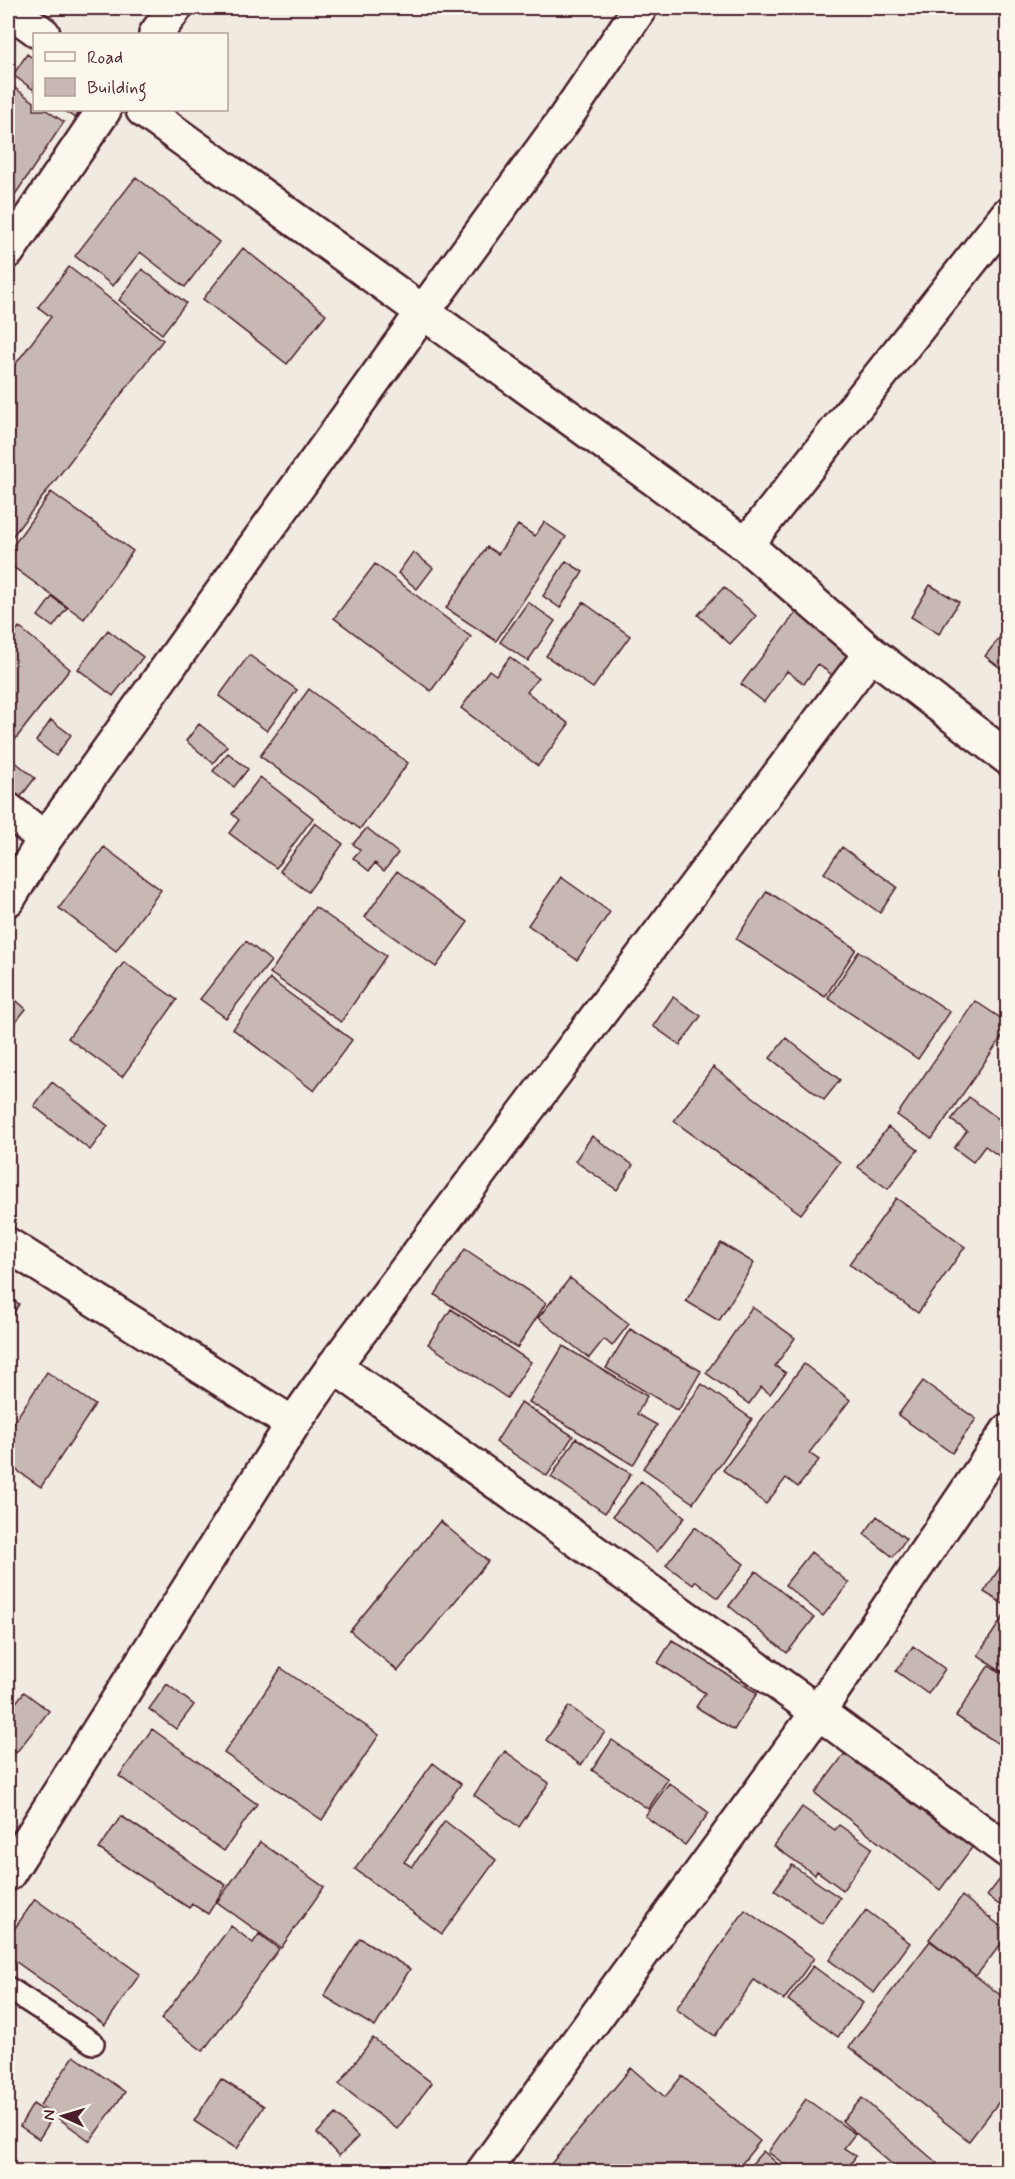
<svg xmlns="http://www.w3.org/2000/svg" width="1015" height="2179" font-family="Mynerve,sans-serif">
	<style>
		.building { fill: #c8b8b3; stroke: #4a1f2b; stroke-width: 1.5 }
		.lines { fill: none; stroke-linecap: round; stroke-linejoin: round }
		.lane-casing { stroke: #4a1f2b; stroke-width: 26 }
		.street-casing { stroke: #4a1f2b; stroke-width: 38 }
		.lane { stroke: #fbf7ec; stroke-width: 21 }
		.street { stroke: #fbf7ec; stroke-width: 33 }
	</style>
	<rect width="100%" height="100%" fill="#f0eae0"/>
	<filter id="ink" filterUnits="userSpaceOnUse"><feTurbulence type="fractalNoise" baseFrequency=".0167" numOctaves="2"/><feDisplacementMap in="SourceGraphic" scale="12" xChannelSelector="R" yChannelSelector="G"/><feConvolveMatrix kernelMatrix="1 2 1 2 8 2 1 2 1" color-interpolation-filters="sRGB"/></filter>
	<g filter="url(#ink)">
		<path class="building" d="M8,39L15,43L8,55Z
			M27,54L34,59V90L13,75Z
			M8,83L34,102V110H46L64,122L8,205Z
			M63,110H81L75,118Z
			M136,177L219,242L185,287L140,252L113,286L75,256Z
			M243,248L326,314L287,364L203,299Z
			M69,267L163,340L8,542V374L51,317L38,307Z
			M142,269L186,303L162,334L119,300Z
			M51,492L133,551L84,619L8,563V553Z
			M544,522L566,537L496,641L446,608L487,547L498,554L518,525L535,536Z
			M413,552L433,568L417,589L398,573Z
			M566,561L583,572L560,608L543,596Z
			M375,564L471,637L431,691L334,618Z
			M930,585L959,602L939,634L911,617Z
			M724,587L756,616L730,644L698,615Z
			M52,597L67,608L53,627L38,616Z
			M528,602L555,621L528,661L500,642Z
			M583,602L630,636L593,688L546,656Z
			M797,611L854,655L836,678L818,664L804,684L787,671L764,702L741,684Z
			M19,627L70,669L10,746L8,744V641Z
			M1008,627V674L985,656Z
			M108,630L143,657L113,696L78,669Z
			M249,655L297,690L267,731L219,696Z
			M510,657L538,678L527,692L569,724L538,766L461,708L489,670L496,675Z
			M309,689L408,763L360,829L260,756Z
			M51,720L71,735L56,756L36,741Z
			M199,724L227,746L213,763L186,741Z
			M228,753L248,769L234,787L213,771Z
			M8,756L35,778L19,799L8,790Z
			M260,777L313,818L276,868L229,833L239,820L232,814Z
			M315,823L343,844L308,892L280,871Z
			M367,828L398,853L384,871L375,863L369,871L353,858L360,850L353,844Z
			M104,847L161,890L116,951L59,908Z
			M842,847L897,887L880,913L824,873Z
			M397,871L468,922L436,967L365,917Z
			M561,877L610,912L577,960L528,925Z
			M767,891L856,949L825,997L736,939Z
			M315,907L386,956L341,1022L270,973Z
			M246,941L271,961L226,1018L200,999Z
			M859,951L950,1012L918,1059L828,998Z
			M124,962L177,1000L122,1077L68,1038Z
			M270,979L352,1040L314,1091L233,1029Z
			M8,993L26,1009L8,1031Z
			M673,997L701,1016L680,1045L653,1026Z
			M975,1001L1008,1023V1028L932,1139L897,1115Z
			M786,1038L840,1080L824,1100L770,1058Z
			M713,1067L840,1162L801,1214L674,1121Z
			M52,1082L108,1126L90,1150L34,1106Z
			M969,1097L1008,1126V1151L1002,1158L985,1146L973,1162L954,1148L967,1131L951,1120Z
			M888,1127L918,1150L888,1189L858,1167Z
			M592,1136L633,1165L617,1190L575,1161Z
			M896,1198L965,1247L918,1313L849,1264Z
			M721,1243L754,1263L719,1321L686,1301Z
			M465,1249L546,1303L517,1348L435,1295Z
			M570,1278L629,1324L612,1346L604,1339L589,1358L538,1318Z
			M8,1297L19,1304L8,1323Z
			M752,1307L795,1338L775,1366L786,1373L770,1394L761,1387L749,1404L706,1373Z
			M451,1309L531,1362L507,1398L428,1344Z
			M630,1329L701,1371L678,1411L606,1368Z
			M563,1346L647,1396L637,1414L657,1425L633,1465L529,1402Z
			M804,1364L850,1400L809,1453L819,1460L798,1487L786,1478L766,1504L723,1470Z
			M47,1372L95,1405L41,1487L8,1464V1431Z
			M923,1381L976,1419L952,1453L898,1415Z
			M702,1384L752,1419L693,1503L643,1468Z
			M521,1402L573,1436L547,1476L496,1442Z
			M576,1438L631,1474L605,1513L551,1477Z
			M641,1481L685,1517L657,1552L613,1516Z
			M877,1516L906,1539L893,1557L864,1534Z
			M440,1521L488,1561L398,1671L350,1631Z
			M695,1527L744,1564L718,1598L696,1581L693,1585L666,1565Z
			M811,1552L849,1583L823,1616L785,1585Z
			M1008,1555V1607L984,1592Z
			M756,1571L814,1618L787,1653L729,1606Z
			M1007,1611H1008V1675L978,1655Z
			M672,1640L757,1693L734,1730L696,1707L705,1693L658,1663Z
			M913,1646L945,1669L928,1694L896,1671Z
			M989,1665L1008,1677V1750L956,1716Z
			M281,1668L379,1735L322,1820L224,1753Z
			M167,1684L194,1705L176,1729L149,1709Z
			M24,1692L49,1711L16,1753L8,1746V1713Z
			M569,1706L605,1732L581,1765L546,1740Z
			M152,1729L257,1804L224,1851L119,1776Z
			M612,1740L668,1779L648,1809L592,1770Z
			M852,1744L977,1841L940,1890L815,1793Z
			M505,1751L549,1783L519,1827L474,1795Z
			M433,1763L461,1784L404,1862L412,1867L445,1821L496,1860L442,1934L355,1869Z
			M669,1783L709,1813L685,1845L645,1816Z
			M802,1807L835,1830L839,1825L872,1848L843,1890L817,1871L815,1875L774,1846Z
			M121,1816L226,1885L208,1914L192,1904L189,1908L99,1849Z
			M260,1842L324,1887L281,1948L217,1902Z
			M792,1865L840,1898L822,1924L774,1890Z
			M1008,1869V1911L987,1896Z
			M962,1896L1008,1932V1935L976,1976L929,1939Z
			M35,1899L140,1974L105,2025L8,1956V1938Z
			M745,1910L814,1958L784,2000L754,1980L715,2036L676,2009Z
			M866,1910L910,1943L874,1993L829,1960Z
			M231,1926L253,1943L259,1934L279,1949L203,2051L161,2019Z
			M360,1938L410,1969L375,2027L324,1996Z
			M930,1941L1008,2001V2090L969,2141L849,2047Z
			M813,1966L863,2003L838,2037L788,2000Z
			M373,2038L432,2083L397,2129L339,2084Z
			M74,2056L125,2092L90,2141L40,2105Z
			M631,2068L665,2097L682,2076L760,2141L735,2172H558L550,2165Z
			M221,2079L264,2106L237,2149L194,2121Z
			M862,2098L937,2163L929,2172H901L842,2121Z
			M806,2099L855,2134L844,2148L856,2156L845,2172H795L768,2152Z
			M33,2104L53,2117L39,2139L20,2126Z
			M336,2114L358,2137L339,2156L317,2133Z
			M763,2151L787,2172H745Z"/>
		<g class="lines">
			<g class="lane-casing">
				<path id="lane" d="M8,1988L93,2043"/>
			</g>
			<g class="street-casing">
				<path id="street" d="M8,9L43,34
					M156,34L175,8
					M143,110L746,545L871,653L1008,758
					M8,251L104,110
					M746,545L1008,214
					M8,810L45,839
					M8,899L45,839L423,312L561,124L640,8
					M8,1245L293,1424
					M334,1366L818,1712L1008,1851
					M8,1874L293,1424L334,1366L871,653
					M483,2172L818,1712L1008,1431"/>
			</g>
			<use href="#lane" class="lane"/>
			<use href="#street" class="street"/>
		</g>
	</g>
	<rect width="1015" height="2179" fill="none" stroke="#fbf7ec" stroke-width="30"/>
	<rect x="15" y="15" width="985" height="2149" fill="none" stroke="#4a1f2b" stroke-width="2" filter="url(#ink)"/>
	<rect x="33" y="33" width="195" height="78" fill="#fbf7ec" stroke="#b4a19f" stroke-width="1.5"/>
	<rect x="45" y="52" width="30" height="9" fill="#fbf7ec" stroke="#b4a19f" stroke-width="1.5"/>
	<text x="87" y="63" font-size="18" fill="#4a1f2b">Road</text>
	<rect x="45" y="78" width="30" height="18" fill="#c8b8b3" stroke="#b4a19f" stroke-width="1.5"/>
	<text x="87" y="93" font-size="18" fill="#4a1f2b">Building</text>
	<g transform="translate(63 2116) rotate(274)" stroke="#fbf7ec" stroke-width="4.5" paint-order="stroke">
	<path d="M0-4.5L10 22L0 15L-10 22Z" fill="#4a1f2b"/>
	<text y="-9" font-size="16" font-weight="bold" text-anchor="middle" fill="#4a1f2b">N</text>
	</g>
</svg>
